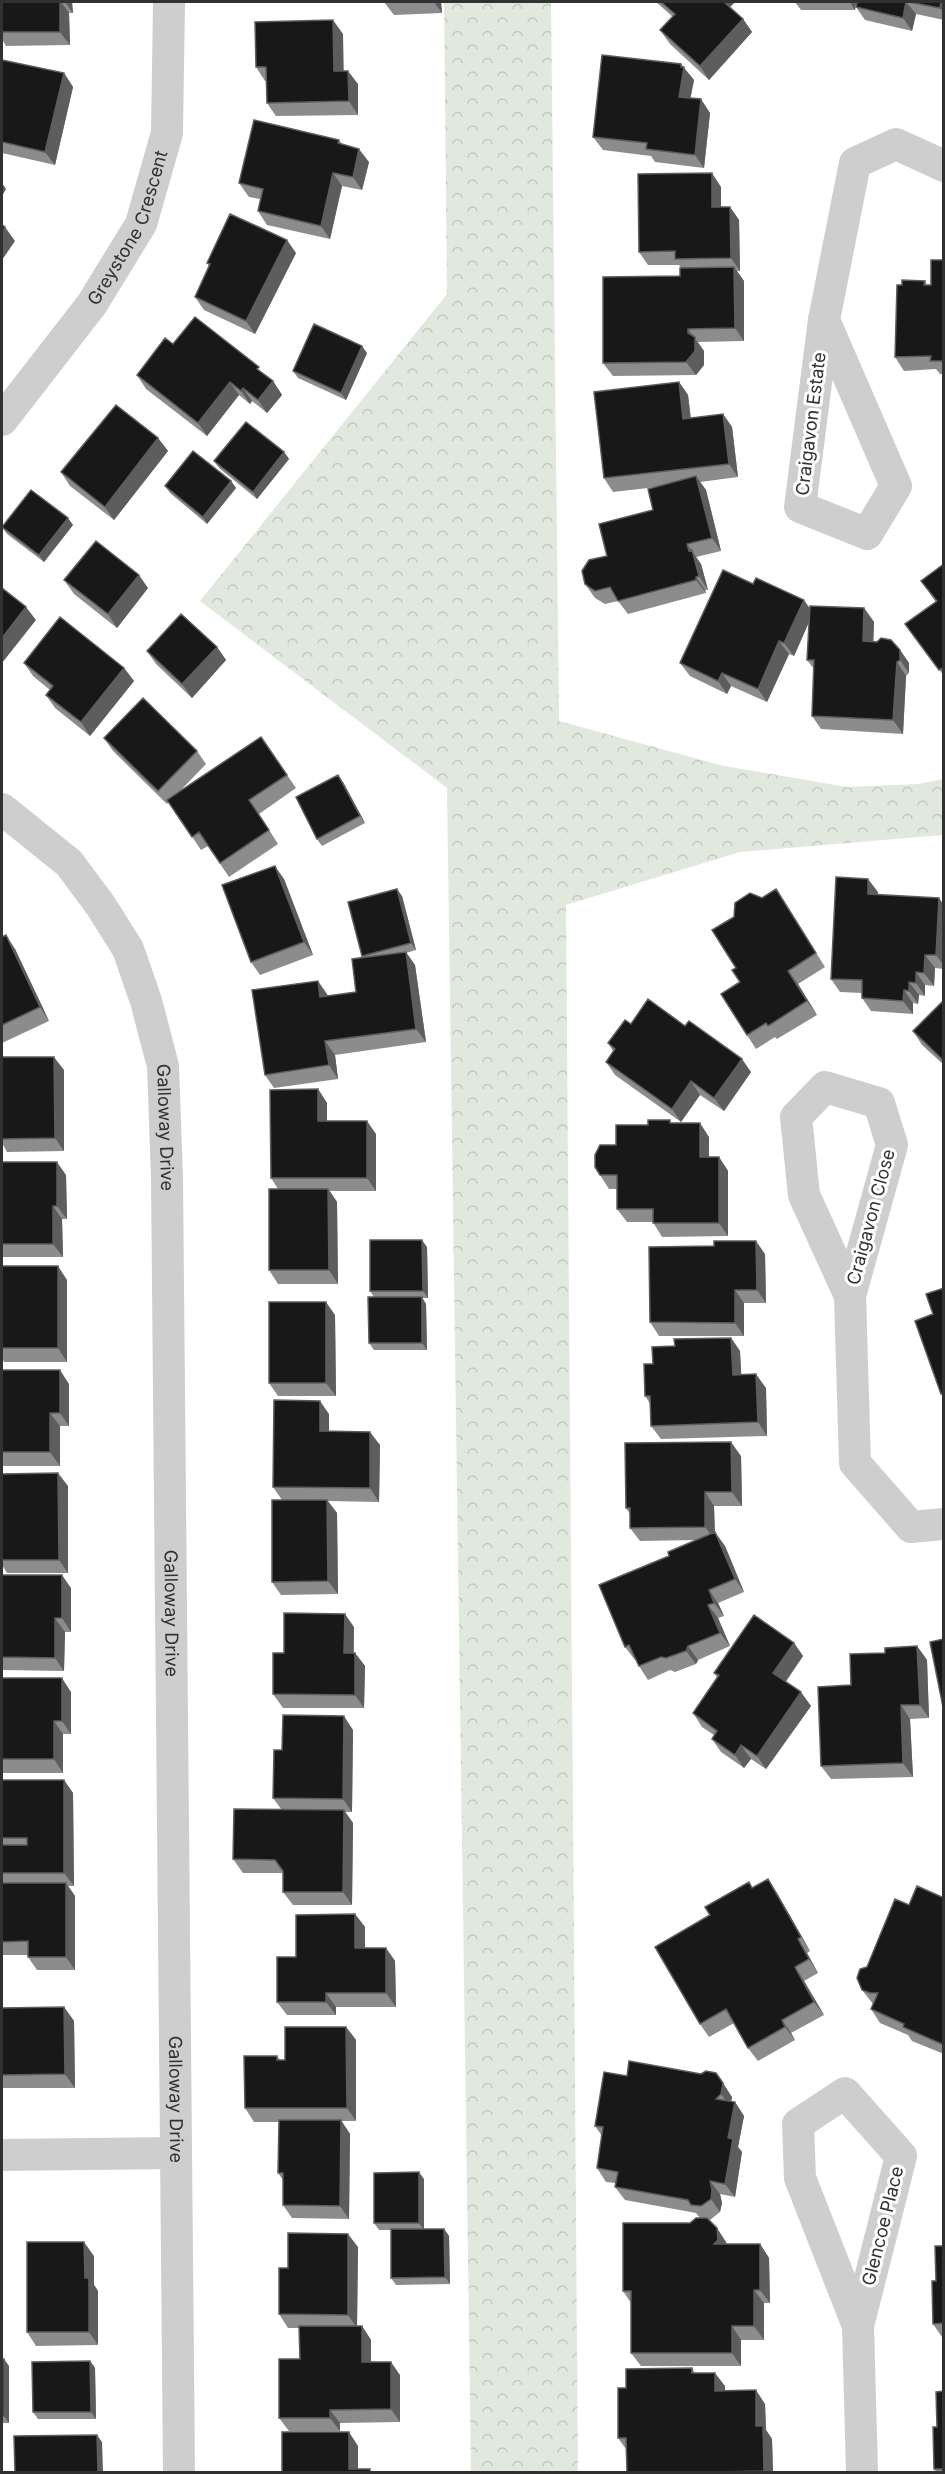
<svg xmlns="http://www.w3.org/2000/svg" width="945" height="2474" font-family="Inter,sans-serif">
	<style>
		.park { fill: url(#park-crowns) }
		.lines { fill: none; stroke-linecap: round; stroke-linejoin: round }
		.street { stroke: #cecece; stroke-width: 32 }
		.wall { fill: #8c8c8c }
		.shaded-wall { fill: #5d5d5d }
		.building { fill: #181818; stroke: #5d5d5d; stroke-width: 1.5 }
		.labels { text-anchor: middle; stroke-width: 6; stroke-linejoin: round; paint-order: stroke }
		.street-label { font-size: 18px; fill: #313131; stroke: #fff }
	</style>
	<defs>
		<pattern id="park-crowns" width="20" height="18" patternUnits="userSpaceOnUse" patternTransform="scale(1.5)"><rect width="20" height="18" fill="#e1e9de"/><path d="M2 6a3 3 0 1 1 6 0M12 15a3 3 0 1 1 6 0" fill="none" stroke="#c2c8bf"/></pattern>
	</defs>
	<rect width="100%" height="100%" fill="#fff"/>
	<path class="park" d="M444,2H551L559,721L724,766L847,787L919,784L943,779V835L740,852L566,905L578,2472H471L447,788L200,601L447,294Z"/>
	<g class="lines">
		<g class="street">
			<path d="M824,320L896,486L867,534L800,507Z"/>
			<path d="M824,320L855,163L896,144L944,166"/>
			<path id="s1" d="M2,420L92,304L141,224L167,133L169,2"/>
			<path id="s2" d="M2,809L69,863L101,906L128,949L146,1001L163,1066L167,1177L179,2472"/>
			<path d="M825,1087L879,1103L892,1145L850,1296L804,1195L796,1117Z"/>
			<path d="M850,1296L855,1463L911,1527L944,1524"/>
			<path d="M2,2155L176,2153"/>
			<path d="M858,2326L800,2178L798,2124L845,2093L901,2156L858,2326L862,2472"/>
		</g>
	</g>
	<path class="wall" d="M2,2H72L73,13H69L70,45L6,46L2,39Z
		M384,2H441L442,13L394,15Z
		M656,2H735L730,7L743,19L752,32L709,80L670,44L660,30L673,17Z
		M795,2H856L855,10H801Z
		M857,2H944V20L916,14L912,31L865,20L856,7Z
		M343,34V71L358,84V115L276,116L267,103L266,81H265L256,67Z
		M2,60L64,73L73,87L55,165L2,153Z
		M683,67L694,80L690,98L710,113L704,168L655,162L651,156L603,150L593,137Z
		M339,140L342,144L369,162L362,190L342,186L330,239L267,225L258,211L260,199L249,197L239,183Z
		M721,187V207H730L739,220L740,271H737L744,281V341L698,342L704,351V365L696,375L613,376L603,363L680,276L681,268L679,265H648L639,252Z
		M296,253L255,334L204,310L195,297L209,266L207,263Z
		M944,260V374H940L936,369L904,371L895,357L902,285L925,281L927,285H931Z
		M173,344L264,374L273,381L282,395L267,413L252,401L250,404L239,395L207,436L146,389L137,375Z
		M367,353L346,400L298,378L293,371Z
		M679,382L688,395L691,418L723,414L732,427L738,477L700,482L706,490L721,551L696,557L701,564L708,590H705L706,593L628,614L618,601L605,604L595,598L585,584L607,556L653,510L657,487L613,492L604,478Z
		M158,438L168,451L114,520L70,486L61,472Z
		M284,452L289,459L257,499L219,468L214,461Z
		M231,481L236,488L207,524L170,493L165,486Z
		M73,525L44,562L7,534L2,527Z
		M944,564V676L905,624L936,602L921,581Z
		M64,580L148,588L117,628L74,594Z
		M753,584L810,609L864,608L874,622L873,641L900,650L909,663V673L906,676L903,734L821,729L812,716L814,669L807,660L809,622L794,656L789,654L767,702L731,686L727,694L690,676L680,663Z
		M217,647L226,660L192,698L156,664L147,651Z
		M24,663L124,668L134,681L90,736L55,708L46,695L50,690L33,676Z
		M261,737L296,788L259,814L278,844L229,877L208,846L201,850L169,802L167,804L113,751L104,738L197,751L206,764L181,790Z
		M343,782L365,823L322,846L317,839Z
		M284,879L313,955L260,975L251,962Z
		M776,889L825,967L798,984L817,1015L777,1039L775,1037L756,1049L747,1035L740,982L736,968L734,917Z
		M878,892V895L944,905V969L935,968L934,986L925,985V996L919,995L918,1004L913,1003V1014L871,1011L862,998V993L840,992L831,979Z
		M402,896L416,950L406,953L415,965L426,1042L335,1055L338,1079L274,1088L265,1075L327,994L328,996L356,992L363,958L362,956Z
		M2,937L15,949L49,1021L2,1043Z
		M944,1000V1065L922,1045L913,1031Z
		M631,1024L751,1072L724,1111L700,1095L681,1122L615,1075L606,1062L613,1051L608,1043Z
		M2,1057L64,1070V1151L7,1152L2,1143Z
		M318,1089L327,1103V1121L376,1134V1191H330L337,1202L338,1284H278L269,1270L278,1189L271,1178Z
		M673,1123L709,1137V1157H719L728,1171V1236L662,1237L653,1222H627L617,1209V1189H609L600,1175L616,1145L648,1125Z
		M2,1162L66,1175L67,1219H62L63,1257H2Z
		M427,1247L428,1298H422L426,1304L427,1350H374L369,1343L374,1297L370,1291Z
		M765,1254L766,1303H744V1336H659L650,1322Z
		M2,1266L67,1280V1362H4L2,1358Z
		M335,1315L336,1396H278L269,1383Z
		M731,1338L740,1351L741,1375L766,1388L767,1436L661,1439L651,1426V1405L645,1396L653,1364L675,1346Z
		M2,1370L69,1384V1426H60V1466H2Z
		M329,1414V1431L380,1445L379,1502L328,1501L337,1513L338,1594L281,1595L272,1582L282,1500L273,1487Z
		M741,1456L742,1506H714L715,1533L725,1546L744,1592L718,1603L724,1616L718,1618L730,1646L698,1660L696,1664L675,1672L670,1670L648,1680L639,1666L636,1660H635L625,1647L669,1556L696,1540L640,1541L630,1528V1514L626,1508Z
		M2,1474L68,1486V1573H7L2,1565Z
		M2,1575L71,1588V1632H65L64,1671L2,1670Z
		M354,1627V1653H355L365,1666L364,1708H283L273,1694L284,1653Z
		M794,1643L803,1656L786,1682L811,1706L766,1769L751,1759L744,1768L721,1752L712,1739L714,1735L702,1727L693,1713L717,1677L714,1673Z
		M917,1646L927,1660L929,1718L910,1719L913,1777L831,1779L821,1766L851,1685L885,1653Z
		M2,1678L71,1692V1734H63V1773H2Z
		M353,1730L352,1812H345L353,1823L352,1905H293L283,1892V1873H243L233,1859L281,1809L273,1798L282,1750Z
		M2,1780H64L73,1793L74,1886H68L75,1896V1970H37L28,1957V1955H2Z
		M753,1888L777,1893L810,1951L807,1953L818,1973L804,1981L824,2015L791,2033L795,2040L758,2061L748,2048L734,2023L709,2037L700,2024L710,1915Z
		M944,1898V2054L912,2041L908,2035L880,2023L871,2009L873,2004L862,1990L867,1967L909,1905Z
		M355,1914L365,1927V1948H386L395,1961L396,2007H336V2015H287L277,2002L296,1957Z
		M64,2007L74,2021L75,2088H2V2008Z
		M346,2027L356,2040V2121H341L350,2134L349,2219L292,2218L283,2205V2180L278,2173L279,2122H254L245,2108L277,2056L280,2060H285Z
		M629,2061L732,2097L731,2102H735L744,2116L738,2147L742,2152L735,2197L720,2194L722,2203L720,2212L710,2220L708,2219L726,2242L727,2244H760L769,2258L770,2303H764V2340H741V2366H641L631,2353V2303L623,2291L690,2223L700,2218L696,2213L625,2200L615,2187L616,2183L606,2182L597,2168L602,2136L595,2126L627,2076Z
		M424,2179V2229H444L449,2236L450,2284L396,2285L391,2278V2230H379L374,2223Z
		M944,2246V2337H942L933,2324L936,2281Z
		M358,2247L357,2326H362L371,2340V2362L400,2375V2422L340,2423V2431H289L279,2418L300,2359L299,2328H288L279,2314L288,2268Z
		M94,2256V2285L98,2291V2345L36,2346L27,2332Z
		M2,2359L9,2366V2423H2Z
		M90,2361L95,2368L96,2419H38L33,2412Z
		M692,2368L695,2373L725,2386V2391L765,2404L766,2430L772,2439L773,2472H627L626,2449L618,2438L626,2388Z
		M944,2391V2472H936L934,2469L937,2427Z"/>
	<path class="shaded-wall" d="M60,2H61L69,13L70,45L60,32Z
		M65,2H72L73,13Z
		M434,2H441L442,13Z
		M722,2H735L727,10Z
		M850,2H856L855,10Z
		M906,2L916,14L912,31L903,18Z
		M941,2H944V14L940,8Z
		M743,19L752,32L709,80L700,66Z
		M333,20L343,34L344,84L334,71Z
		M681,64L694,80L688,111L679,97Z
		M348,71L358,84V115L349,101Z
		M64,73L73,87L55,165L45,152Z
		M701,99L710,113L704,168L695,155Z
		M359,149L369,162L362,190L353,177Z
		M333,173L342,186L330,239L321,226Z
		M712,173L721,187V220L712,207Z
		M2,183L6,189L2,196Z
		M730,207L739,220L740,271L731,258Z
		M5,227L15,241L2,260V233Z
		M287,240L296,253L255,334L246,321Z
		M734,267L744,281V341L735,328Z
		M688,329L704,351V365L696,375L686,362Z
		M362,346L367,353L346,400L341,393Z
		M273,381L282,395L267,413L258,400Z
		M230,382L239,395L207,436L198,423Z
		M679,382L688,395L692,432L683,419Z
		M243,388L252,401L250,404L241,391Z
		M723,414L732,427L738,477L729,464Z
		M158,438L168,451L114,520L105,507Z
		M284,452L289,459L257,499L253,492Z
		M696,476L706,490L721,551L712,538Z
		M231,481L236,488L207,524L203,517Z
		M68,518L73,525L44,562L39,555Z
		M687,544L701,564L708,590L699,576Z
		M139,575L148,588L117,628L108,614Z
		M696,577L705,590L706,593L696,580Z
		M804,600L813,613L794,656L784,643Z
		M26,607L36,620L2,663V638Z
		M864,608L874,622L873,654L863,641Z
		M779,641L789,654L767,702L758,689Z
		M217,647L226,660L192,698L182,684Z
		M900,650L909,663V673L900,660Z
		M897,662L906,676L903,734L893,720Z
		M124,668L134,681L90,736L81,722Z
		M722,673L731,686L727,694L718,681Z
		M338,775L343,782L365,823L360,816Z
		M275,866L284,879L313,955L304,942Z
		M868,879L878,892L877,908L868,894Z
		M397,889L402,896L416,950L411,943Z
		M939,898L944,905V966L936,955Z
		M6,935L15,949L49,1021L40,1007Z
		M406,952L415,965L426,1042L416,1029Z
		M925,955L935,968L934,986L924,973Z
		M788,971L798,984L817,1015L807,1001Z
		M916,972L925,985V996L916,983Z
		M318,981L327,994L330,1010L320,997Z
		M909,982L919,995L918,1004L909,991Z
		M904,990L913,1003V1014L903,1001Z
		M325,1041L335,1055L338,1079L329,1065Z
		M54,1057L64,1070V1151L55,1138Z
		M742,1059L751,1072L724,1111L714,1098Z
		M691,1081L700,1095L681,1122L672,1109Z
		M318,1089L327,1103V1134L318,1121Z
		M367,1121L376,1134V1191L367,1178Z
		M700,1123L709,1137V1171L700,1157Z
		M719,1157L728,1171V1236L719,1223Z
		M57,1162L66,1175L67,1219L57,1206Z
		M328,1189L337,1202L338,1284L329,1270Z
		M53,1206L62,1219L63,1257L53,1244Z
		M422,1240L427,1247L428,1298L423,1291Z
		M756,1241L765,1254L766,1303L757,1290Z
		M58,1266L67,1280V1362L58,1348Z
		M735,1290L744,1303V1336L735,1323Z
		M422,1297L426,1304L427,1350L422,1343Z
		M326,1302L335,1315L336,1396L326,1383Z
		M731,1338L740,1351L742,1388L733,1375Z
		M60,1370L69,1384V1426L60,1413Z
		M756,1374L766,1388L767,1436L758,1422Z
		M320,1401L329,1414V1444L320,1431Z
		M50,1413L60,1426V1466L50,1452Z
		M370,1432L380,1445L379,1502L370,1488Z
		M731,1442L741,1456L742,1506L732,1492Z
		M58,1473L68,1486V1573L59,1560Z
		M705,1492L714,1506L715,1540L705,1527Z
		M327,1500L337,1513L338,1594L328,1581Z
		M715,1532L725,1546L744,1592L735,1579Z
		M62,1575L71,1588V1632L62,1618Z
		M709,1590L718,1603L724,1616L714,1603Z
		M708,1605L718,1618L730,1646L720,1633Z
		M345,1614L354,1627L353,1666L344,1653Z
		M55,1618L65,1632L64,1671L55,1658Z
		M794,1643L803,1656L782,1686L773,1673Z
		M688,1646L698,1660L696,1664L686,1651Z
		M917,1646L927,1660L929,1718L920,1705Z
		M355,1653L365,1666L364,1708L355,1695Z
		M62,1678L71,1692V1734L62,1721Z
		M801,1692L811,1706L766,1769L757,1756Z
		M901,1705L910,1719L913,1777L903,1763Z
		M344,1716L353,1730L352,1812L343,1799Z
		M54,1721L63,1734V1773L54,1759Z
		M741,1745L751,1759L744,1768L735,1755Z
		M64,1780L73,1793L74,1886L64,1873Z
		M344,1810L353,1823L352,1905L343,1892Z
		M768,1879L777,1893L810,1951L801,1937Z
		M66,1883L75,1896V1970L66,1957Z
		M355,1914L365,1927V1961L355,1948Z
		M798,1939L807,1953L818,1973L809,1959Z
		M386,1948L395,1961L396,2007L386,1993Z
		M795,1967L804,1981L824,2015L814,2002Z
		M326,1993L336,2007V2015L326,2002Z
		M64,2007L74,2021L75,2088L65,2074Z
		M782,2020L791,2033L795,2040L785,2027Z
		M346,2027L356,2040V2121L347,2108Z
		M723,2083L732,2097L730,2107L721,2094Z
		M735,2102L744,2116L738,2147L742,2152L735,2197L725,2184L728,2138Z
		M341,2120L350,2134L349,2219L340,2206Z
		M419,2172L424,2179V2230L419,2223Z
		M710,2181L720,2194L722,2203L720,2212L711,2199Z
		M717,2228L726,2242L727,2254L714,2244Z
		M444,2229L449,2236L450,2284L445,2277Z
		M348,2234L358,2247L357,2328L348,2315Z
		M84,2242L94,2256V2285L98,2291V2345L89,2332L85,2278Z
		M760,2244L769,2258L770,2303L760,2290Z
		M754,2290L764,2303V2340L754,2326Z
		M362,2326L371,2340V2375L362,2362Z
		M732,2326L741,2340V2366L732,2353Z
		M4,2359L9,2366V2423L4,2416Z
		M90,2361L95,2368L96,2419L91,2412Z
		M391,2362L400,2375V2422L391,2409Z
		M715,2373L725,2386V2404L715,2391Z
		M756,2390L765,2404L766,2430L772,2439L773,2472H765L764,2471L756,2426Z
		M330,2410L340,2423V2431L330,2418Z
		M349,2432L358,2446V2472L349,2469Z
		M97,2435L102,2442L103,2472H98Z"/>
	<path class="building" d="M2,2H60V32H2Z
		M661,2H724L743,19L700,66L660,30L675,14Z
		M857,2H906L903,18L856,7Z
		M909,2H941L940,8Z
		M333,20L334,71H348L349,101L267,103L266,67H256L255,22Z
		M602,55L681,64V67H684L679,97L701,99L695,155L646,149L647,143L593,137Z
		M2,60L64,73L45,152L2,142Z
		M254,120L339,140L338,143L359,149L353,177L333,173L321,226L258,211L263,189L239,183Z
		M712,173V207H730L731,258L675,259V251L639,252L638,174Z
		M230,214L287,240L246,321L195,297L210,264L207,263Z
		M2,225L5,227L2,233Z
		M931,260H944V361H930L931,356L895,357L897,285H902V280L925,281L924,285H931Z
		M734,267L735,328L688,329V333L695,337V351L686,362L603,363V277L680,276V268Z
		M195,317L259,367L257,369L273,381L258,400L243,388L241,391L230,382L198,423L137,375L165,338L173,344Z
		M314,324L362,346L341,393L293,371Z
		M679,382L683,419L723,414L729,464L604,478L594,392Z
		M116,405L158,438L105,507L61,472Z
		M246,422L284,452L253,492L214,461Z
		M193,451L231,481L203,517L165,486Z
		M696,476L712,538L687,544L689,551L692,550L699,576L696,577V580L618,601L610,587L595,591L585,584L582,571L589,560L607,556L599,524L653,510L648,489Z
		M31,490L68,518L39,555L2,527Z
		M96,541L139,575L108,614L64,580Z
		M944,564V667L939,670L905,624L937,601L921,581Z
		M723,570L753,584L756,578L804,600L784,643L779,641L758,689L722,673L718,681L680,663Z
		M2,588L26,607L2,638Z
		M810,606L864,608L863,641L877,642L881,638L891,640L900,650V660L897,662L893,720L812,716L814,660H807Z
		M181,614L217,647L182,684L147,651Z
		M60,617L124,668L81,722L46,695L53,686L24,663Z
		M143,698L197,751L158,791L104,738Z
		M261,737L287,775L249,800L269,830L220,863L199,832L192,837L167,800Z
		M338,775L360,816L317,839L296,797Z
		M275,866L304,942L251,962L222,885Z
		M836,877L868,879V894L939,898L936,955H925L924,973L916,972V983L909,982V991L904,990L903,1001L862,998V980L831,979Z
		M397,889L411,943L362,956L348,902Z
		M776,889L816,953L788,971L807,1001L768,1026L766,1023L747,1035L721,994L740,982L732,970L736,968L712,930L734,917L735,903L750,893L762,898Z
		M6,935L40,1007L2,1025V937Z
		M406,952L416,1029L325,1041L329,1065L265,1075L252,990L318,981L320,997L356,992L352,959Z
		M648,999L685,1026L689,1021L742,1059L714,1098L691,1081L672,1109L606,1062L615,1049L608,1043L625,1020L631,1024Z
		M944,1000V1061L913,1031Z
		M2,1057H54L55,1138L2,1139Z
		M318,1089V1121H367V1178H271L270,1090Z
		M648,1120H670V1123H700V1157H719V1223H653V1209H617V1175H600L595,1167V1155L600,1145H616V1125H648Z
		M2,1162H57V1206H53V1244H2Z
		M269,1189H328L329,1270H269Z
		M370,1240H422L423,1291H370Z
		M714,1241H756L757,1290H735V1323L650,1322L649,1247L714,1246Z
		M2,1266H58V1348H2Z
		M944,1288V1393L941,1394L915,1321L933,1314L926,1294Z
		M368,1297H422V1343H369Z
		M269,1302H326V1383H269Z
		M731,1338L733,1375L756,1374L758,1422L651,1426L650,1396H645L644,1364H653L652,1347L675,1346L674,1339Z
		M2,1370H60V1413H50V1452H2Z
		M274,1400L320,1401V1431L370,1432V1488L273,1487Z
		M731,1442L732,1492H705V1527L630,1528V1508H626L625,1443Z
		M58,1473L59,1560H2V1474Z
		M272,1500H327L328,1581L272,1582Z
		M715,1532L735,1579L709,1590L714,1603L708,1605L720,1633L688,1646L686,1651L666,1658L661,1657L639,1666L629,1645L625,1647L599,1585L669,1556L668,1552Z
		M2,1575H62V1618H55V1658L2,1657Z
		M284,1613L345,1614L344,1653H355V1695L273,1694V1653H284Z
		M754,1615L794,1643L773,1673L801,1692L757,1756L741,1745L735,1755L712,1739L717,1731L693,1713L719,1675L714,1673Z
		M944,1639V1712L930,1642Z
		M917,1646L920,1705H901L903,1763L821,1766L818,1687L851,1685L850,1654L885,1653V1648Z
		M2,1678H62V1721H54V1759H2Z
		M283,1715L344,1716L343,1799L273,1798L274,1750H282Z
		M2,1780H64V1873H2V1845H27V1838H2Z
		M234,1809L344,1810L343,1892H283V1871L275,1860L233,1859Z
		M768,1879L801,1937L798,1939L809,1959L795,1967L814,2002L782,2020L785,2027L748,2048L726,2009L700,2024L655,1947L710,1915L705,1907L749,1882L752,1888Z
		M2,1883H66V1957H28V1941L2,1942Z
		M917,1886L944,1898V2045L903,2027L904,2024L871,2009L878,1993H870L862,1990L857,1978L860,1969L867,1967L895,1899L909,1905Z
		M355,1914V1948H386V1993H326V2002H277V1957H296V1915Z
		M64,2007L65,2074L2,2075V2008Z
		M285,2027H346L347,2108H245L244,2056H277V2060H285Z
		M629,2061L701,2074L706,2071L716,2073L723,2083L721,2094L716,2099L735,2102L728,2138L733,2139L725,2184L710,2181L712,2190L711,2199L701,2206L691,2205L688,2200L615,2187L618,2172L597,2168L603,2127L595,2126L604,2072L627,2076Z
		M279,2120H341L340,2206L283,2205V2173H278Z
		M419,2172V2223H374V2173Z
		M696,2218H707L717,2228L718,2240L714,2244H760V2290H754V2326H732V2353H631V2291H623V2223H690Z
		M391,2229H444L445,2277L391,2278Z
		M288,2233L348,2234V2315L279,2314V2268H288Z
		M27,2242H84L85,2278H89V2332H27Z
		M935,2246H944V2323L933,2324L932,2281H936Z
		M299,2326H362V2362H391V2409L330,2410V2418H279V2359H300Z
		M2,2359H4V2416H2Z
		M90,2361L91,2412H33L32,2362Z
		M692,2368V2373H715V2391L756,2390V2426H763L764,2471L716,2472H627L626,2438H618V2388H626V2369Z
		M944,2391V2469H934L933,2427H937L936,2392Z
		M282,2432H349V2469H370V2472H282Z
		M97,2435L98,2472H15L14,2436Z"/>
	<g class="labels">
		<g class="street-label">
			<text dy="6" stroke="none"><textPath href="#s1" startOffset="232">Greystone Crescent</textPath></text>
			<text transform="translate(811 424) rotate(-83)" y="6">Craigavon Estate</text>
			<text dy="6" stroke="none"><textPath href="#s2" startOffset="374">Galloway Drive</textPath></text>
			<text transform="translate(871 1217) rotate(-75)" y="6">Craigavon Close</text>
			<text dy="6" stroke="none"><textPath href="#s2" startOffset="860">Galloway Drive</textPath></text>
			<text dy="6" stroke="none"><textPath href="#s2" startOffset="1346">Galloway Drive</textPath></text>
			<text transform="translate(883 2226) rotate(-76)" y="6">Glencoe Place</text>
		</g>
	</g>
	<rect width="945" height="2474" fill="none" stroke="#313131" stroke-width="6"/>
</svg>
